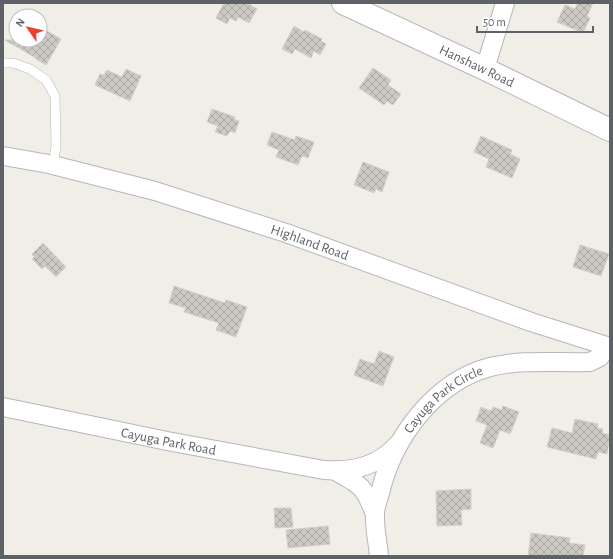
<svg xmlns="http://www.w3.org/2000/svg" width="613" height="559" font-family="'Alegreya Sans',sans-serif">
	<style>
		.building { fill: url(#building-cross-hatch); stroke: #d5d0c5 }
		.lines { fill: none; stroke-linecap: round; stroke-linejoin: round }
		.service-casing { stroke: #b4b7bb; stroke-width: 10 }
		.minor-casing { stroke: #b4b7bb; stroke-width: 20 }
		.tertiary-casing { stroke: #b4b7bb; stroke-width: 24 }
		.service { stroke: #fff; stroke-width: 9 }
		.minor { stroke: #fff; stroke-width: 18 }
		.tertiary { stroke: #fff; stroke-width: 22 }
		.labels { text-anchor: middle; stroke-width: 4; stroke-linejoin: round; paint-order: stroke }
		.street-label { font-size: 14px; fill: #5e6267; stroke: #fff }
	</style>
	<defs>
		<pattern id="building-cross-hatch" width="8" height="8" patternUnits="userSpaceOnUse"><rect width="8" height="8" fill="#ccc9c4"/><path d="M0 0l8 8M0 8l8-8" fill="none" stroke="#a9a7a3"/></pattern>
	</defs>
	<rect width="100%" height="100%" fill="#f0eee7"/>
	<path class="building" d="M224,3H247L257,9L249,23L238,17L236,21L230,18L227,24L216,18Z
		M578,3H593L587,16L590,18L583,33L557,22L565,5L575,9Z
		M294,26L304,32L305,30L322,39L321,41L326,44L320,55L314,51L311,58L295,49L292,54L282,49Z
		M40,27L61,39L46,65L36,59V58L5,40H40Z
		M373,68L391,80L388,85L401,94L393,105L387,101L384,105L359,88Z
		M126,69L141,76L130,101L95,85L100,74L104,75L107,70L122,77Z
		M212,109L235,117L234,119L239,121L235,133L230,131L227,136L215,132L218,126L207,122Z
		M272,132L295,140L296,136L314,142L308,158L302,156L298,165L276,157L279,150L267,145Z
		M481,136L512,150L510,154L520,159L512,178L486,167L489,159L474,152Z
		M363,162L389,172L382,192L376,189L374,193L354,185Z
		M43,243L66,267L56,277L45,266L42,269L32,259L34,257L32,254Z
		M580,245L609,254L601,276L573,267Z
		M174,286L225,303L226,300L247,307L236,337L216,330L219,323L184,312L186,308L169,303Z
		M379,351L394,357L383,386L354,375L360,359L374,364Z
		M503,406L519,412L510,434L500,430L493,448L480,443L487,425L476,421L481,407L491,411L493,407L502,410Z
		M575,419L598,424L597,428L603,429L602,433L610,435L607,454L598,452L596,459L547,447L552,428L572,433Z
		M471,489V509L461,510L462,525L437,526L436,491Z
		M274,508H291L293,527L275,528Z
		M328,526L330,544L288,548L286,530Z
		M531,533L570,538L569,543L585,545L583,556H528Z"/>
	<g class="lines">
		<g class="service-casing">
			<path id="service" d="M3,63H13L30,69L46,80L55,96L56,146L53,166"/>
		</g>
		<g class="minor-casing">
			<g id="minor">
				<path d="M485,69L505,3"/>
				<path id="s1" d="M3,156L49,164L155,191L286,233L531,322L610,347"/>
				<path id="s2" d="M3,407L167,441L324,470C354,472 379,466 399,443"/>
				<path d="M335,471C361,485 364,486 375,514"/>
				<path id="s3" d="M379,556C378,543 374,526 375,514C375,507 378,500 380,493C393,438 434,382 490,367C522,359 557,363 590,362L600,357L606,347"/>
			</g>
		</g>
		<g class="tertiary-casing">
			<g id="tertiary">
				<path id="s4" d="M343,3L485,69L610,130"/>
			</g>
		</g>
		<use href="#service" class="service"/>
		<use href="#minor" class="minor"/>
		<use href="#tertiary" class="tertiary"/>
	</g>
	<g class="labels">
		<g class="street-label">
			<text dy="5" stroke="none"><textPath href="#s4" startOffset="148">Hanshaw Road</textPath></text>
			<text dy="5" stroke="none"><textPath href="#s1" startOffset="319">Highland Road</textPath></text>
			<text dy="5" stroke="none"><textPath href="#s3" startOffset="181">Cayuga Park Circle</textPath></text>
			<text dy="5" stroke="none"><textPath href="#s2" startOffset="169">Cayuga Park Road</textPath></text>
		</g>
	</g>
	<rect width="613" height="559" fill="none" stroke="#5e6267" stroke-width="8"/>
	<g transform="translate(28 28) rotate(304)"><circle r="19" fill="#ffffff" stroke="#bfc0c2"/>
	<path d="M0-3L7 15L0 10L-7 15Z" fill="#e94133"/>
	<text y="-6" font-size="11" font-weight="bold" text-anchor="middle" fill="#5e6267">N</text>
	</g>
	<path d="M477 26v6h116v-6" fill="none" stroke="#5e6267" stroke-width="2"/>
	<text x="483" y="26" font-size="12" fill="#5e6267" stroke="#ffffff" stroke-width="3" paint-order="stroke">50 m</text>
</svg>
